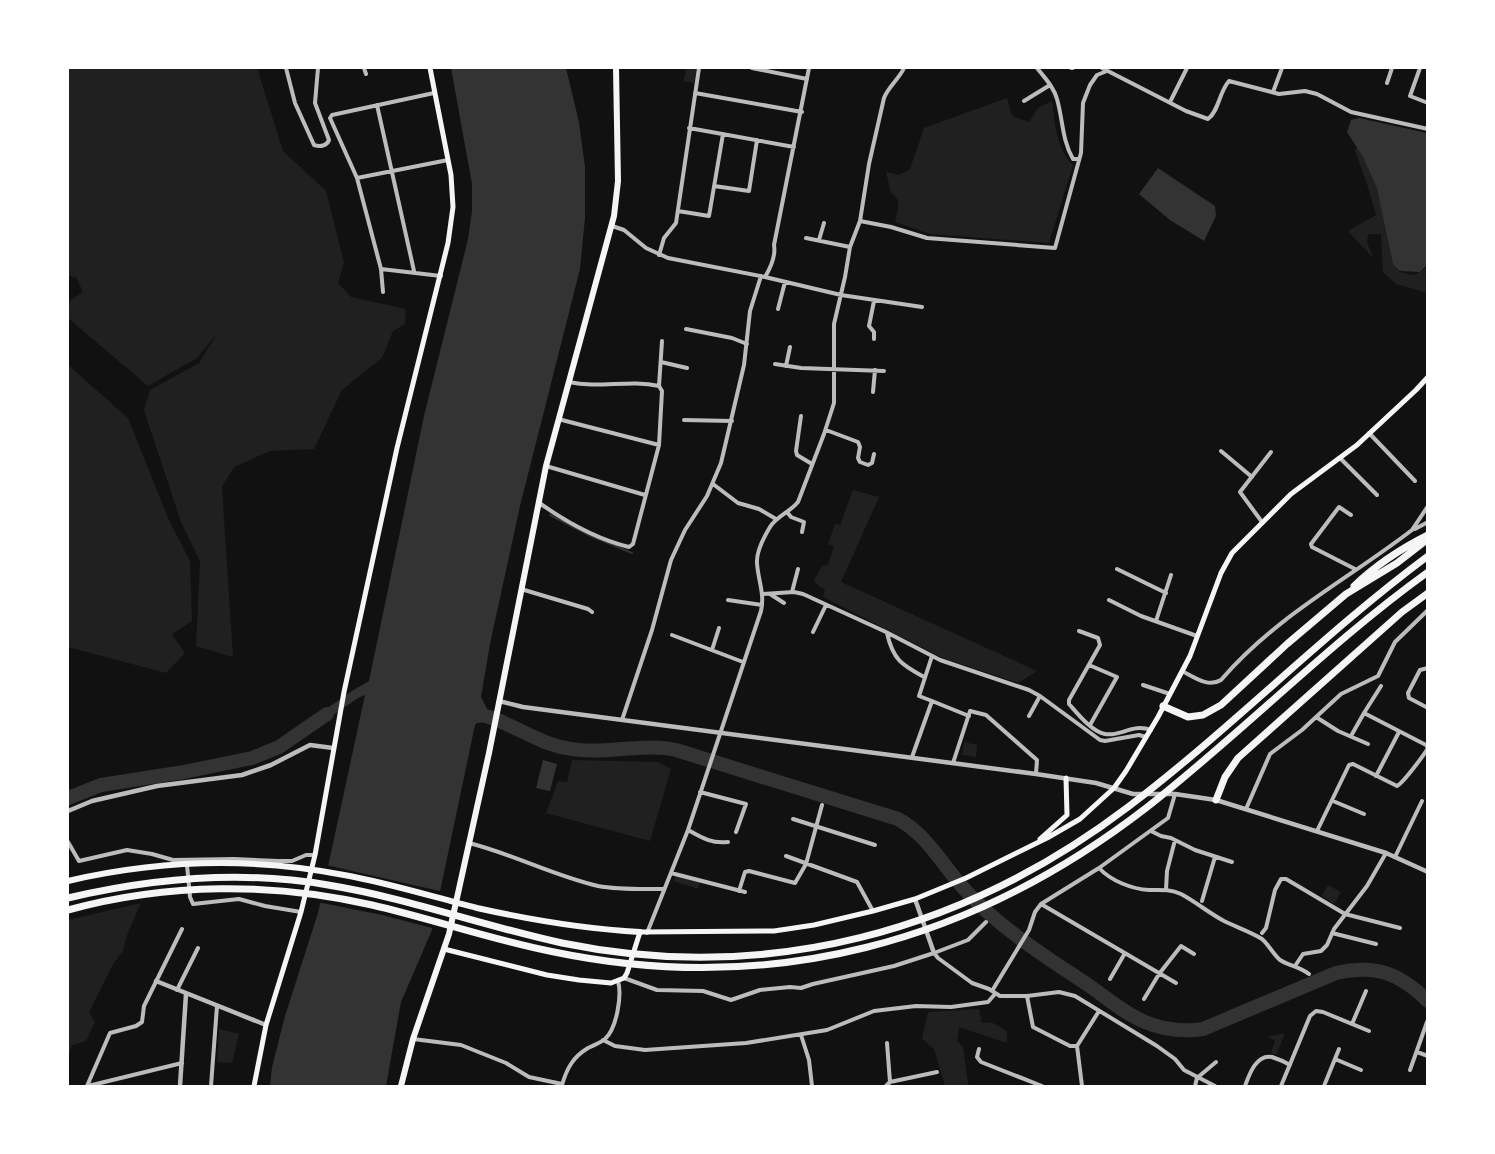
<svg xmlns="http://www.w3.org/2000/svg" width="1495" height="1154" font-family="Inter,sans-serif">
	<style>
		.green { fill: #202020 }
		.water { fill: #333 }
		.pier { fill: #111 }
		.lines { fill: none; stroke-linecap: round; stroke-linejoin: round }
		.stream { stroke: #333; stroke-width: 2 }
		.river { stroke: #333; stroke-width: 14 }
		.minor { stroke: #bcbcbc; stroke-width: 4 }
		.tertiary { stroke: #bcbcbc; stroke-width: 4.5 }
		.secondary { stroke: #f5f5f5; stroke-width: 5 }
		.primary { stroke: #f5f5f5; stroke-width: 5 }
		.trunk { stroke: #f5f5f5; stroke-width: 6 }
		.motorway { stroke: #f5f5f5; stroke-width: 7 }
	</style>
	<rect width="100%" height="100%" fill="#111"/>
	<path class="green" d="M68,68H257L283,151L326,191L344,263L338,283L351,297L406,309L405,324L393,331L382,358L342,390L314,449L270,451L234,467L222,487L233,657L196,646L200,561L181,522L144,410L150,390L199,363L216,335L197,358L148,386L68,318V302L83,292L76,277L68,276Z
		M687,68H697L694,83L683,81Z
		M1007,98L1012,116L1029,122L1038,108L1052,101C1055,123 1056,148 1073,165L1049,243L930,234L895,222C897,211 903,200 891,193L886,172L899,175L910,169L924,128Z
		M1359,143L1380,182L1397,245L1399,272L1414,275L1427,268V293L1396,284L1383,272L1381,234H1368L1367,242L1373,258L1348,231L1376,215L1367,184L1355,151Z
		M68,365L128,418L168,518L190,561L192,621L172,634L185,653L166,673L68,647Z
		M853,490L879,497L841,582L1037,671L1018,683L943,658L823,597L825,589L820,587L814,581L822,566L828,565L834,546L828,544L835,524L840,525Z
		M964,742L977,745L976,757L962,755Z
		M572,760L657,762L671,769L650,841L546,813L558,781L567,782Z
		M677,875L700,882L698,889L673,881Z
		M1328,885L1341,892L1334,904L1322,896Z
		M141,903L127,935L123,951L113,964L89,1012L95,1022L86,1041L72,1045L68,1056V920Z
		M979,1009L982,1023L991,1022L1007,1031V1043L959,1027L957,1041L963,1047L968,1084L974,1086H945L934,1049L922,1039L928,1012Z
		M219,1029L239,1034L232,1063L217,1062Z
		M1285,1033L1276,1055L1271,1053L1275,1040L1267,1037Z"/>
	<path class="water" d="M451,68H566L579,122L585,167V218L580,269L520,506L490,644L481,697L489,713L486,722L477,723L475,725L432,930L401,1002L386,1086H270L272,1067L285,1016L318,913L365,695L358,698L314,728L310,720L352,691L369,681L424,416L468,239L472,211V184Z
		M1359,118L1427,133V265L1420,272L1400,271L1393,264L1377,188L1363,157L1347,132L1351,120Z
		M1158,168L1215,206L1216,216L1204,241L1170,220L1139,194Z
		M543,760L557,764L550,791L536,788Z"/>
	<path class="pier" d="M326,865L444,892L436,929L382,915L317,902Z"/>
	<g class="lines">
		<path class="stream" d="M550,515L591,536L632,553"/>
		<path class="river" d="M472,713C504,717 533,742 566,748C602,756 640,742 676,750L898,819C929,836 943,867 967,892C1002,930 1048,958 1091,987C1108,999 1125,1014 1145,1022C1164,1030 1183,1032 1203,1029L1336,973C1376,964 1399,973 1428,1001
			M68,798L101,785L184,772L252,758L279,747L327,714"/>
		<path class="minor" d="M286,68L295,103L314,145C320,147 327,146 329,140L315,103L318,68
			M364,68L366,74
			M752,68L807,79
			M1037,68C1044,77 1054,87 1057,99C1063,120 1062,140 1073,159H1079
			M1071,68H1073
			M1102,68L1186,111L1208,119C1219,111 1219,92 1229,81L1279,94L1305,91L1317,94L1351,112L1428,129
			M1420,68L1410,96L1428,103
			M1387,83L1392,68
			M1273,92L1282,68
			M434,93L332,115L330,118L357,178L381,269L441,276
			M695,93L802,112
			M1024,101L1050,85
			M1170,102L1187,68
			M377,105L414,271
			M689,128L794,147
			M357,178L448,160
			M714,186L749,191L757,140
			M678,211L709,216L723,134
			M860,221L891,227L927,238L1055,248L1081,153L1083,103L1090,85L1097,75L1107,71
			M612,226L624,230L646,248L668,258L765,277L841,295L922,307
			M806,238L850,247
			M819,240L824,223
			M659,255L664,238L676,223L699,68
			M381,269L383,292
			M765,277C771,267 776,256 774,245L809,68
			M778,309L785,282
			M686,329L732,338L747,344
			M874,339V332L869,326L874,301
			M661,362L687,368
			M775,364L801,368L884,371
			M786,366L790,347
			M659,386L662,341
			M873,392L875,370
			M801,416L796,451L797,455L812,464
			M558,419L659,445
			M684,420L732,421
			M826,430L858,442L860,447L858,458L860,462L868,465L872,463L874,454
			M1369,433L1415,481
			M1221,451L1252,477
			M1340,458L1377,495
			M546,466L645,495
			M713,484L738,503L759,509L776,519
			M538,502C566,522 596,539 629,547L633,544L659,445L662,391L659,386C629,379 599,389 569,382
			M787,512L791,517L804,522L802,532
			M1351,515L1339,507L1311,544L1312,547L1355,569
			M1262,522L1240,492L1271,452
			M1415,529L1428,522
			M1117,569L1166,593
			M521,589L588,609L592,612
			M792,592L798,569
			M763,594L794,592L803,594L886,632L940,660L1029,690L1040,696L1100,740L1105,741L1139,735L1146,737
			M770,594L784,603
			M728,600L762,605
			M1109,600L1141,616L1197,636
			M1156,621L1171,575
			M1079,631L1098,638L1100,645L1069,700V704C1078,714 1092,732 1105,734C1121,737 1132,723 1151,730
			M813,632L826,605
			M887,633C893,660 902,665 924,677
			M672,635L743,662
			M712,650L719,628
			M1089,665L1117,677L1090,725
			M1428,668L1420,670L1408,693L1409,698L1428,708
			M1182,671C1194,677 1208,688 1221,680C1276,616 1347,580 1412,530L1428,506
			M1143,685L1170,694
			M932,701L919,696L932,656
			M1364,713L1381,686
			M1029,716L1040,696
			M1316,717L1338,731L1368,744
			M622,720L652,630L671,560L685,530L707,496L721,463L744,365L750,311L761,276
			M912,757L932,701L969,716
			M953,763L970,711L986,715L1037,760L1036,774
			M1376,776L1399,732
			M700,792L746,804L736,832
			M1333,801L1364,814
			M1246,809L1270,754L1302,730L1341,694L1378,676L1395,642L1428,610
			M793,819L875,845
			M688,830C702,838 712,844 728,842
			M1151,831L1161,836L1171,838L1195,850L1232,862
			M1317,831L1349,765L1353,764L1397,786C1403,783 1424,755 1428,748L1426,745L1364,713L1351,736
			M68,842L79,861L127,850L152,854L173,860L234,859L278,861H292L306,855H315
			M469,843C513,854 554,876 598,886C619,890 643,889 664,889
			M786,856L857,882L873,911
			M1395,857L1422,801
			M187,865L190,897L193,904L239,899L265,906L301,912
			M1099,868C1111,881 1132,889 1149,890C1160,890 1170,889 1181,894C1196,902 1209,913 1224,921C1236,927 1251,932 1262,939C1269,945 1273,954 1280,960C1290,966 1300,967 1309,974
			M671,873L745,892
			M1166,890L1167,871L1175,840
			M739,891L745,872L749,871L795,883L806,864L822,805
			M1202,901L1215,857
			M1041,904L1176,983
			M647,933L688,830L761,611C765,594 758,580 757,563C756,551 764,537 770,527C777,516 790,512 798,502L824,434L834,403V324L845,277L850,247L860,221L869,164L884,98C888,87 899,79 904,68
			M1262,933L1266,928L1275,890L1281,879H1286L1345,914L1400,928
			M1332,933L1376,944
			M934,953L938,958L972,983L989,989L1000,996H1027L1059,992L1075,996L1157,1046L1175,1059L1184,1070L1215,1086
			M1295,966L1303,954L1321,951L1327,945L1334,929L1367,886L1386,853
			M624,978L657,990L703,991L731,1000L760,990L790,987L801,988L813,984L894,966L934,953L968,940L986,922
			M1110,979L1125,953
			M177,990L198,948
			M992,991L1029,930L1035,912L1041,904L1099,868L1168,818L1175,794
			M1027,996L1033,1027L1070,1046H1077
			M1144,999L1159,974L1181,946L1194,954
			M1352,1024L1366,991
			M801,1035L809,1060L812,1086
			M413,1039L461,1045L506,1063L529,1077L562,1084
			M603,1040L615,1046L645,1050L746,1043L827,1030L874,1011L916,1006L951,1007L988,1002L995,994
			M887,1043L890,1082
			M979,1049L977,1057L981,1062L1042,1086
			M1417,1052L1428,1056
			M1335,1059L1361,1070
			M1410,1070L1427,1022
			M562,1085C567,1068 573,1057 588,1048C594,1045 600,1043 605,1039C617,1028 622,995 618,981
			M87,1086L110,1033L136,1026L142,1022L144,1006L182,929
			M88,1086L182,1063
			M211,1086L217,1006
			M886,1086L890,1082L937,1072
			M1082,1086L1077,1046L1099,1011
			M1195,1086L1197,1078L1216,1062
			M1245,1086C1249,1075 1256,1054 1272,1057C1278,1059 1285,1062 1290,1065
			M1281,1086L1310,1016L1316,1011L1323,1012L1369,1031
			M1324,1086L1339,1049"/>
		<path class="tertiary" d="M499,701L523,707L1036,774L1096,783L1133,794H1175L1216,800L1386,853L1428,872
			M68,811L92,801L157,786L242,775L271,765L310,745L333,748
			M915,899L934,953
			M156,981L266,1025
			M180,1086L186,994"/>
		<path class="secondary" d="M1040,839L1067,815L1066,778
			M444,949L547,975L579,980L611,983L624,978L627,973L640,932L774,931L814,925L873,911L915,899L966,878L1047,838L1080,819L1114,788L1126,771L1158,717L1190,656L1221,573L1232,553L1291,494L1357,445L1416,390L1428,377"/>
		<path class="primary" d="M254,1086L266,1025L301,912L315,855L344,692L397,448L448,243L453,207L451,175L430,68"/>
		<path class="trunk" d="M68,881C159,860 252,857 344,875C389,883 433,897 477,908C531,920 585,929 640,932
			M401,1086L413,1039L449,934L489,753L546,466L614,216L618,181L616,68"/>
		<path class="motorway" d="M1354,586C1375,566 1402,548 1428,535
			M1163,706L1188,717L1203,715L1221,705L1287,644L1346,594L1397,563L1428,539
			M1216,800L1225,777L1238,758L1402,612L1428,593
			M68,898C153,878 241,870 328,885C408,898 483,926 562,943C767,985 963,932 1128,807C1232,728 1323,634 1428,556
			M68,910C167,883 272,882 372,905C433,919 492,940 554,952C771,997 971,943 1146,808C1242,733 1328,644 1428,572"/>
	</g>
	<rect width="1495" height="1154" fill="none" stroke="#ffffff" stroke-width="138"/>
</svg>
